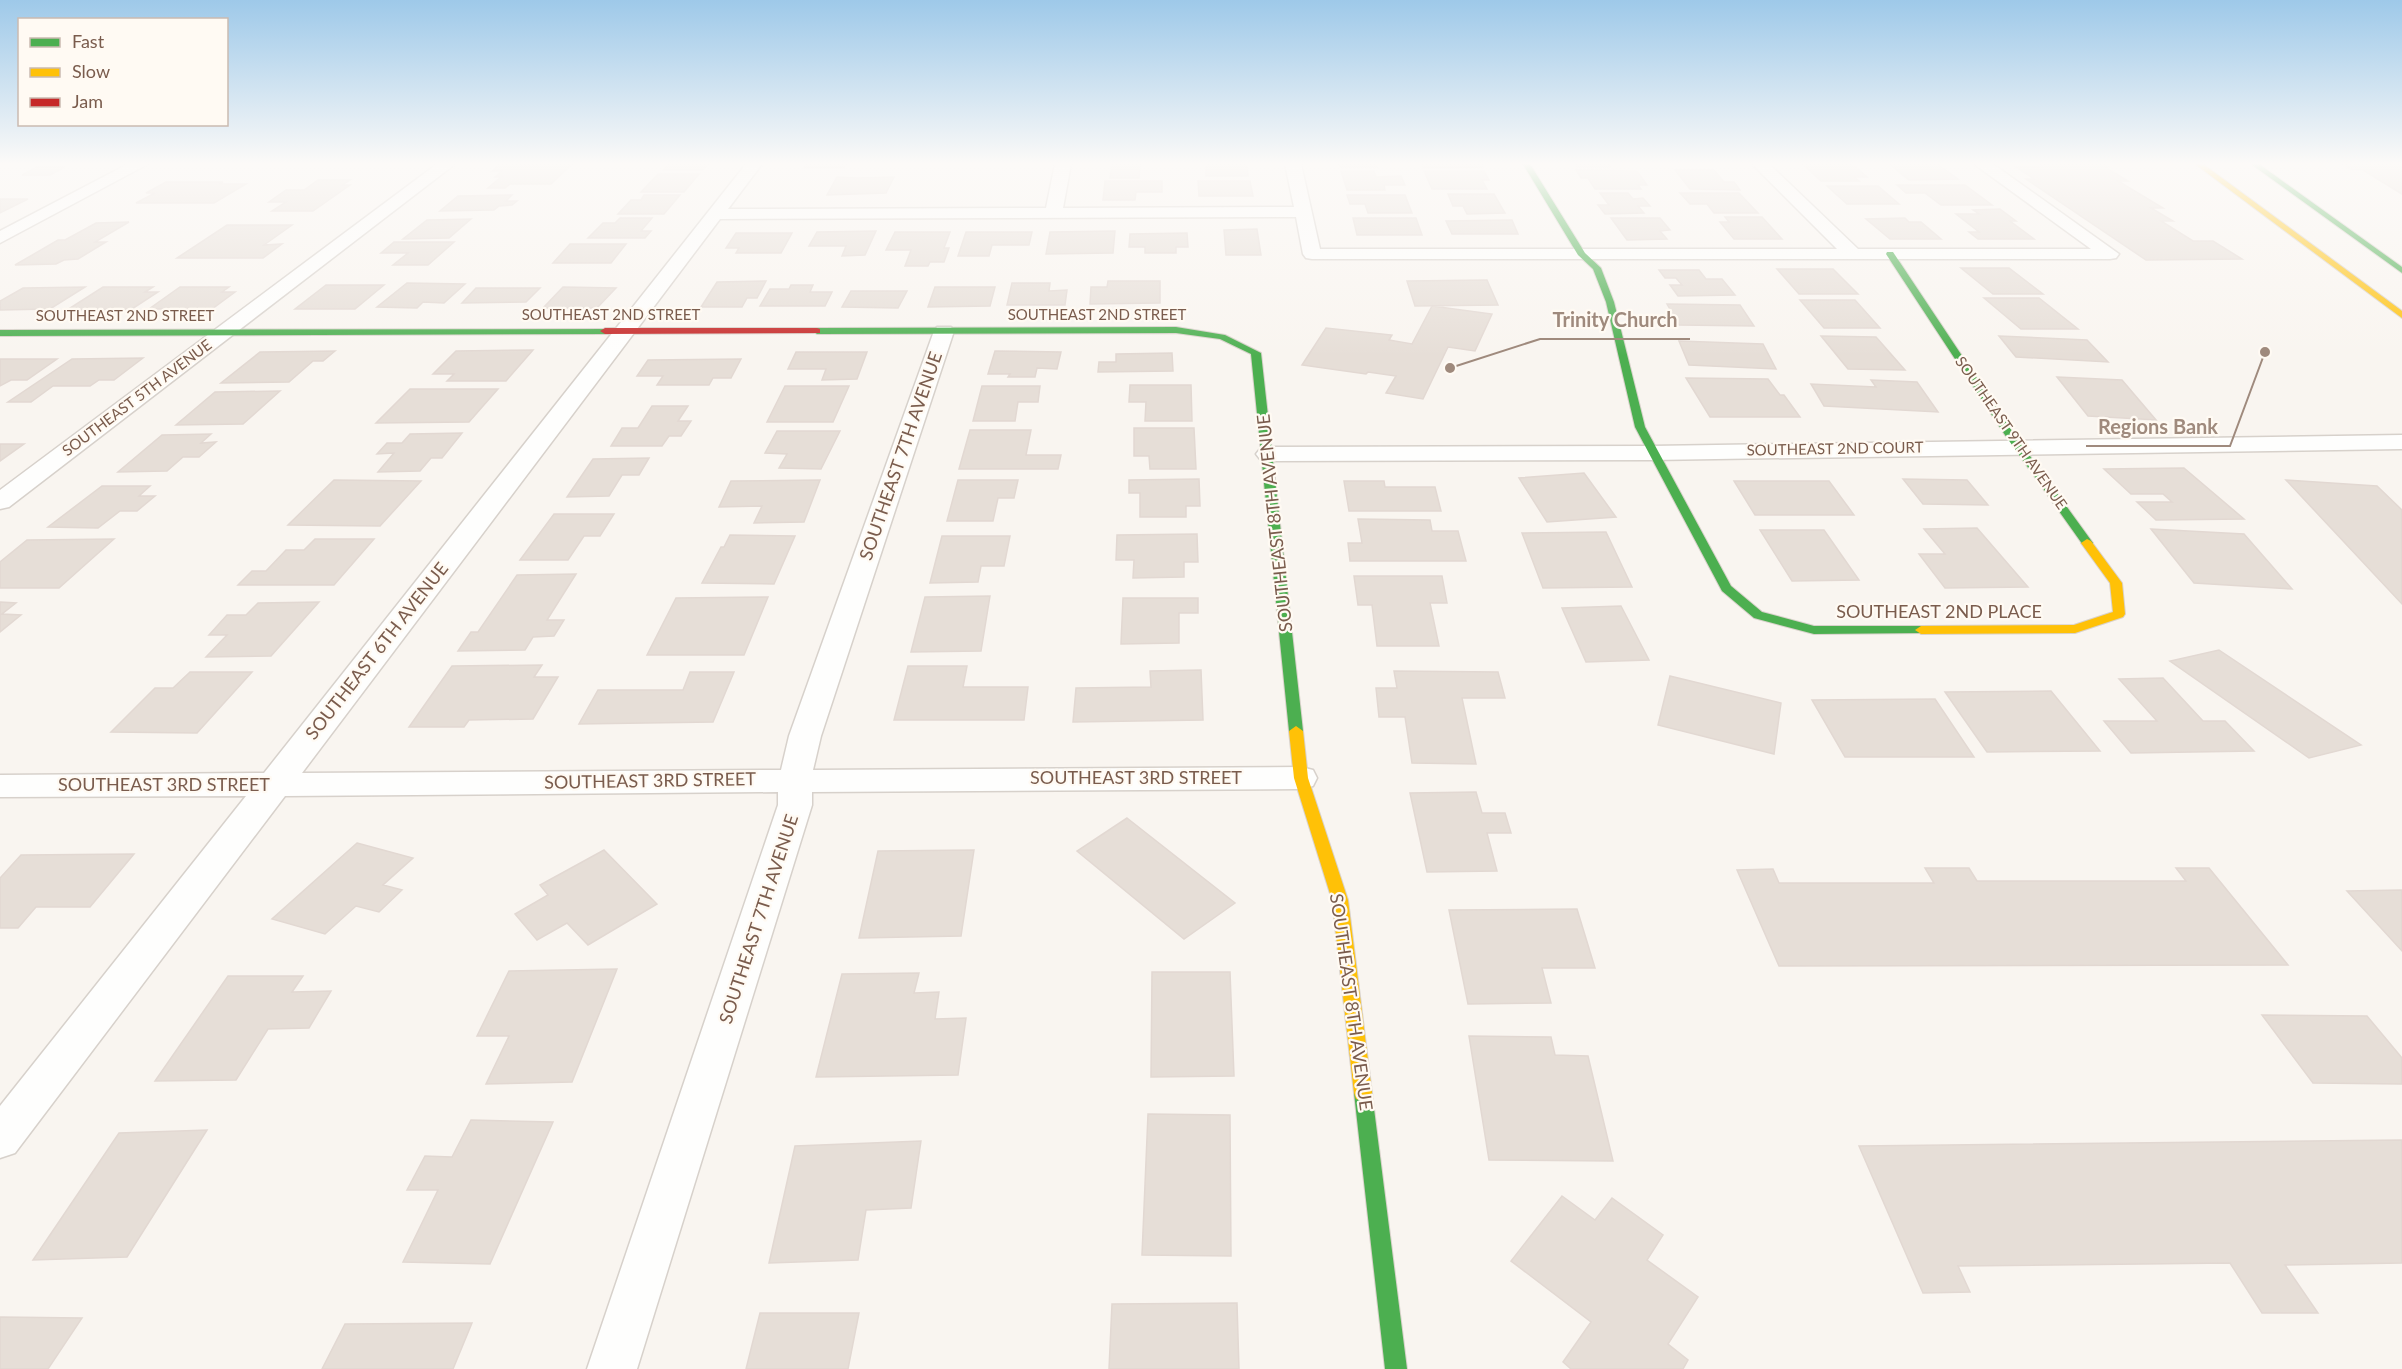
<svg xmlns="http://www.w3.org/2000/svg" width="2402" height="1369" font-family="Lato,sans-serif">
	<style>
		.building { fill: #e6ded7; stroke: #e2d8d2; stroke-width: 1.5 }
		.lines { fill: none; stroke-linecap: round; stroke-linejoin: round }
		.street-casing { stroke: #d7d1cb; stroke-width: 3 }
		.fast-casing { stroke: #d9d2cb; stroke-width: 2 }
		.slow-casing { stroke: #d9d2cb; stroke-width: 2 }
		.jam-casing { stroke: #d9d2cb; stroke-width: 2 }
		.street { fill: #fefefd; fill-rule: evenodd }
		.fast { fill: #4caf50; fill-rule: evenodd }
		.slow { fill: #ffc107; fill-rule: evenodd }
		.jam { fill: #c62828; fill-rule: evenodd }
		.labels { text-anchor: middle; stroke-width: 4.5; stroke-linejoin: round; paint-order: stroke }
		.far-street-label { font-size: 15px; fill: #7a5c4d; stroke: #fffaf3 }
		.street-label { font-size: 18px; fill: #7a5c4d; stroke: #fffaf3 }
		.leader { fill: none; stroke: #9f8a7d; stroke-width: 2 }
		.callout-dot { fill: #9f8a7d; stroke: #fffaf3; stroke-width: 2 }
		.callout-label { font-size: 20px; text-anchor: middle; font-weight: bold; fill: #9f8a7d; stroke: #fffaf3; stroke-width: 4.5; stroke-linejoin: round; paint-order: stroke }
	</style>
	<rect width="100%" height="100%" fill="#f9f5f0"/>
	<path class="building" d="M500,164L528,165L572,164L551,184H510L505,188H488L501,177H495L502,171H492Z
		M668,164H708L703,170H663Z
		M807,164H847L844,168H804Z
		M1112,164H1140L1139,178H1110Z
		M1206,164H1247L1248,176H1206Z
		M1339,164H1376L1377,167H1340Z
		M1422,164H1482L1483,167L1423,168Z
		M1575,164H1608L1610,167H1577Z
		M1803,164H1852L1867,177H1854L1859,181H1821Z
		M1889,164H1937L1958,179L1909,180Z
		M2039,164H2105L2109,167H2105L2128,181H2118L2163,208H2151L2173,221H2161L2193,241H2213L2242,259L2146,260L2026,179H2034L2016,167H2042Z
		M2343,164H2402V194L2363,170L2351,169Z
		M37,167H65L50,175H22Z
		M1576,170L1637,171L1647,185H1638L1641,189H1595L1588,178H1581Z
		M1675,170H1714L1724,182H1734L1740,190L1690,189Z
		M1341,171H1374L1376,177L1401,176L1405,185H1384L1385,190H1347Z
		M1424,171H1484L1489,180H1482L1487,189H1432Z
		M658,174H699L684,192H641Z
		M837,177L857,178L894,177L886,193L827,195Z
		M318,180H350L342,185H350L313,211H272L286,202H269L286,190H304Z
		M1105,181H1162V192H1136L1135,200H1103Z
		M1198,181H1250L1253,196H1199Z
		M166,182H223L219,184H246L214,203H136L155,193H146Z
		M1897,185H1965L1992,205H1941L1925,193H1906Z
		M1827,186H1878L1899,204H1847Z
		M1600,193H1628L1633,199L1643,198L1650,206H1638L1644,213L1605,214L1598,205H1609Z
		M1680,193H1739L1758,213H1714L1707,204H1690Z
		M1448,194H1494L1505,213L1467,214L1463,206H1453Z
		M512,195L506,201H517L512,205L499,206L494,210L440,211L458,196Z
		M644,195H680L664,214H618L631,200H641Z
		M1347,195H1405L1412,213H1368L1365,204H1350Z
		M0,199H28L0,213Z
		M2000,209L2016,221H2010L2034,239H1978L1969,232H1979L1956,214H1979L1973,210Z
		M1725,217H1762L1782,239H1734L1720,222H1729Z
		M620,218H652L641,231H651L645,238H588L603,223H615Z
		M1353,218H1416L1422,235H1357Z
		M1611,218H1660L1670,230L1660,231L1667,239L1627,240Z
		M1905,218L1909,222H1921L1941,239H1890L1866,219Z
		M471,219L449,238L403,239L427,220Z
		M1512,220L1518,234H1452L1446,221Z
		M129,222L95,242H106L78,259L64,260L56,264L15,265L58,240H65L96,223Z
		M227,225H292L264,245L282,244L263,258H177Z
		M1257,229L1261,255H1226L1224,230Z
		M876,231L865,255L842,256L846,246H809L817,232Z
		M1115,231L1113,253L1046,254L1050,232Z
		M895,232H950L944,248H949L944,262H930L928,266H905L911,250H886Z
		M966,232H1032L1029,245H992L989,256H958Z
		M736,233H792L781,253H736L739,248H726Z
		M1187,233L1188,247H1176V253H1145V247H1129L1130,234Z
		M394,242H454L428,265H393L408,253H381Z
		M570,244H626L611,263H553Z
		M1961,268H2009L2043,294H1993Z
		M1777,269H1833L1858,294H1799Z
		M1659,270H1699L1706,279H1722L1735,295L1678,296L1670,285H1682L1676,278H1665Z
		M1487,280L1498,305L1415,306L1407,281Z
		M766,281L757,298H747L742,307H701L717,282Z
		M1108,281H1160V303L1090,304L1091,287H1107Z
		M407,283L465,284L444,303L423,302L417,308L377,307Z
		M1012,283H1050L1049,291L1067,290L1065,305H1007Z
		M326,285H384L355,309H295Z
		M791,285H813L810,292H832L825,306H760L770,289H789Z
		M85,287L50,309L0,310V301L23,288Z
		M103,287H153L145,292H158L132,309L67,310Z
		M180,287H229L222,292H235L212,309H149Z
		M563,287L616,288L597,308H543Z
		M935,287H995L990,306L928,307Z
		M476,288H540L526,302L462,303Z
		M851,291H907L898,308L842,307Z
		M1984,298H2039L2078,329H2021Z
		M1800,300H1855L1880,328H1824Z
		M1667,304L1740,305L1754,326L1679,325Z
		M1432,306L1492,314L1475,351L1448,347L1423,399L1386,393L1396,376L1368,372L1366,374L1302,365L1326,328L1392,335L1389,340L1412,344Z
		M1821,336L1876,337L1905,370L1848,369Z
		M1999,336L2087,340L2108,362L2016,357Z
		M1679,341L1763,344L1776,369L1689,365Z
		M533,350L506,381H447L454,374H433L456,351Z
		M335,351L323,361H313L289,382L221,383L260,352Z
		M995,351L1061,352L1057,369L1037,368L1035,377H1008L1010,374H988Z
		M796,352H867L857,379L822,380L826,369H788Z
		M1172,353L1173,371L1098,372L1099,362H1116V354Z
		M143,358L114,380H99L90,386H53L31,402H8L72,359Z
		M0,359H57L27,380H11L0,386Z
		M741,359L731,378H713L709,385H657L663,376H637L648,360Z
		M2057,377L2122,380L2156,420L2088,416Z
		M1686,378L1768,379L1780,395H1784L1800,417H1710Z
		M1871,380L1917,382L1938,412L1824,406L1811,384L1876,387Z
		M1130,385H1191L1192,421H1145L1146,402H1129Z
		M785,386H849L833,422H767Z
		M982,386H1040L1038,402H1018L1015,421H973Z
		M410,389H498L469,422L376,423Z
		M280,391L243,424L176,425L215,392Z
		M652,406H688L678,421H691L681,436H669L662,446H611L622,428H638Z
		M1134,428H1194L1196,469H1150L1149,456H1134Z
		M970,430H1031L1026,455H1061L1058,469H959Z
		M777,431H840L821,469L779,468L787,454L765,453Z
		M462,433L442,458H431L420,471L378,472L394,453L377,454L387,443H402L410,434Z
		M211,434L201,443L216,442L199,457H183L167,471L118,472L162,435Z
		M0,444H24L0,461Z
		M649,458L639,475H622L609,496L567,497L593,459Z
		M2184,468L2244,519L2156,520L2137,502H2172L2163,494H2131L2104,469Z
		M1584,473L1616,517L1547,522L1519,478Z
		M1199,479L1200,506H1186V517H1140V493H1129V480Z
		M1903,479L1967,480L1988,505L1923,504Z
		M334,480L421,481L380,526L288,525Z
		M820,480L804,522L754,523L762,506L719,507L731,481Z
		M958,480H1018L1014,498H998L993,521H947Z
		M2286,480L2377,486L2402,510V604Z
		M1344,481H1384L1385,487H1435L1441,511H1349Z
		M1734,481H1829L1854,515H1755Z
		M102,486H150L139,496H155L137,511H120L98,528L48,527Z
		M554,514H614L600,536H584L568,560H520Z
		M1358,519L1430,520L1432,531H1458L1466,561H1350L1348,543H1362Z
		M1977,528L2028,587L1945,588L1919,554H1945L1924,529Z
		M2151,529L2244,534L2292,589L2194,583Z
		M1760,530H1824L1859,580L1792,581Z
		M1606,532L1632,587L1543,588L1522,533Z
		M1197,534L1198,562H1184V577L1133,578L1134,560H1116L1117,535Z
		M730,535L795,536L774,584L702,583L721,547H724Z
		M942,536H1010L1004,566H981L978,582L930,583Z
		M114,539L59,588H0V562L27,540Z
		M315,539H374L334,585H238L252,571H266L286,550H304Z
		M576,574L547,620H564L554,636L533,637L525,650L458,651L471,632H478L517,575Z
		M1354,576H1442L1447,603H1430L1439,646H1377L1372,605H1358Z
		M990,596L981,651L911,652L925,597Z
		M768,597L744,655H647L676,598Z
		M1123,598H1198V613H1179V643L1121,644Z
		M0,602L16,603L2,614L21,615L0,632Z
		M319,602L271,656L206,657L227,635H209L227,615H246L258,603Z
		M1621,606L1649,660L1586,662L1562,608Z
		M2219,650L2361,745L2309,758L2170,661Z
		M542,665L534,677H558L533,719L469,720L464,727H409L452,666Z
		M908,666H967L963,687H1028L1024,720H894Z
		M1201,670L1203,720L1073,722L1076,688L1151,687L1150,671Z
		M1394,671L1498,672L1505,698H1462L1476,764L1412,763L1405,717H1379L1376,688H1397Z
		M190,672H252L197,733L111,732L155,688H173Z
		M690,672H734L713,722L579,724L598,690H683Z
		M1670,676L1781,703L1774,754L1658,725Z
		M2163,678L2203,721H2225L2254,751L2131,753L2104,721H2157L2119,679Z
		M2051,691L2100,751L1987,752L1945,692Z
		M1935,699L1974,757H1845L1812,700Z
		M1476,792L1482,813H1505L1511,833H1487L1497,871L1427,872L1410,793Z
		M1127,818L1235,903L1184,939L1077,851Z
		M357,843L413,858L383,885L402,890L379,912L356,906L325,934L272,919Z
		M604,850L657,904L588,945L567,923L537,940L515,914L548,895L540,885Z
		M974,850L961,936L859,938L878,851Z
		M134,854L90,907H36L18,928H0V878L21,855Z
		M1925,868H1969L1977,881H2186L2176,868H2209L2288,965L1779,966L1737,870L1773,869L1779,883H1934Z
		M2402,890V951L2347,891Z
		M1577,909L1595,968H1542L1551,1003L1468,1004L1449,910Z
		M617,969L572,1082L486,1084L509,1036H477L509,971Z
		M1152,972H1230L1234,1076L1151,1077Z
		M919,973L914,993L939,992L935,1019L966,1018L958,1075L816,1077L842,974Z
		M228,976H303L292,992L331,991L309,1028L268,1029L236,1080L155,1081Z
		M2262,1015L2367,1016L2402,1058V1084L2313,1083Z
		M1469,1036L1551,1037L1555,1055L1588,1056L1613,1161L1489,1160Z
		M1148,1114L1230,1115L1231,1256L1142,1255Z
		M471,1120L553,1122L490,1264L403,1262L438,1190H407L425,1156L452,1157Z
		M207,1130L127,1257L33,1260L119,1133Z
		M2402,1140V1263L2285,1265L2318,1313H2262L2230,1263L1958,1266L1970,1292L1923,1293L1859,1146Z
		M921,1141L911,1208L866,1210L858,1260L769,1263L795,1146Z
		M1562,1196L1595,1220L1612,1198L1663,1235L1647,1260L1698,1297L1668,1344L1688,1360L1683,1369H1571L1563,1362L1591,1322L1511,1261Z
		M1237,1303L1239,1369H1109L1112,1304Z
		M760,1313H859L848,1369H746Z
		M0,1317L82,1318L48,1369H0Z
		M472,1323L453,1369H322L345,1324Z"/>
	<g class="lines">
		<g class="street-casing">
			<path id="street" d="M128,164H148L0,243V231Z
				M437,164H455L9,507L0,509V490Z
				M746,164H762L728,209L1046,208L1055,164H1071L1063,208L1294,207L1285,164H1301L1320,249H1837L1752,164H1769L1858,249H2091L1974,164H1993L2119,254L2116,258L2110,259H1312L1306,258L1303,254L1296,217L720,219L302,773L781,770L789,736L934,331L937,327H951L954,331L821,736L813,770L1301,767L1313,770L1317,778L1313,786L1301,789L812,792V805L637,1369H587L778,805V792L285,796L15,1153L0,1158V1106L246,796L0,797V775L264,773Z
				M2402,435V449L1652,460L1268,461L1260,459L1256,454L1260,449L1268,447L1652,446Z"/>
		</g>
		<g class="fast-casing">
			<path id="fast" d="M1523,164H1530L1585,253L1601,268L1614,302L1645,427L1731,586L1762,612L1814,626H1921L1927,630L1926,633L1814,634L1754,618L1722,591L1635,427L1606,302L1593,269L1578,255Z
				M2251,164H2259L2402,267V273Z
				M1887,252H1893L2014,434L2093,543L2091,545H2083L2005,435L1886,254Z
				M1176,327L1225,335L1261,353L1303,731L1301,734H1291L1289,731L1251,354L1220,339L1176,333L817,334L812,331L817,328Z
				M608,329L610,331L605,334L0,336V330Z
				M1363,1085L1370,1087L1372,1093L1407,1369H1385L1354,1093L1356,1087Z"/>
		</g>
		<g class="slow-casing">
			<path id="slow" d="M2195,164H2203L2402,311V318Z
				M2087,539L2091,541L2122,583L2125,614L2123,617L2075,633L1921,634L1915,630L1921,626L2074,625L2113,612L2110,583L2081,543Z
				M1296,726L1303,731L1308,778L1348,900L1372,1093L1370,1099L1363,1101L1356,1099L1354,1093L1332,900L1294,778L1289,731Z"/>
		</g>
		<g class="jam-casing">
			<path id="jam" d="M817,328L820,329V333L605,334L600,331L605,328Z"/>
		</g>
		<use href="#street" class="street"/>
		<use href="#fast" class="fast"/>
		<use href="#slow" class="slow"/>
		<use href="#jam" class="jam"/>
	</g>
	<linearGradient id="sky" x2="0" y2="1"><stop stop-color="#9ec9e9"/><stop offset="0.46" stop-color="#fcfaf8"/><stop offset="1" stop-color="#fcfaf8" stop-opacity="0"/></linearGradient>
	<rect width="2402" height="356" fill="url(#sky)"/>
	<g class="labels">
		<g class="far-street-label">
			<text x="611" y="320">SOUTHEAST 2ND STREET</text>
			<text x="1097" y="320">SOUTHEAST 2ND STREET</text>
			<text x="125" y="321">SOUTHEAST 2ND STREET</text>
			<text transform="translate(137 398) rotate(-37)" y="5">SOUTHEAST 5TH AVENUE</text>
			<text transform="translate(2011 433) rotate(55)" y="5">SOUTHEAST 9TH AVENUE</text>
			<text transform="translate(1835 449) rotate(-1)" y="5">SOUTHEAST 2ND COURT</text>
		</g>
		<g class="street-label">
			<text transform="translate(901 456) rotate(-71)" y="6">SOUTHEAST 7TH AVENUE</text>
			<text transform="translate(1275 523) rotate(-96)" y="6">SOUTHEAST 8TH AVENUE</text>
			<text x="1939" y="618">SOUTHEAST 2ND PLACE</text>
			<text transform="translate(377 651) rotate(-52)" y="6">SOUTHEAST 6TH AVENUE</text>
			<text x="1136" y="784">SOUTHEAST 3RD STREET</text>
			<text transform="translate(650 781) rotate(-1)" y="6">SOUTHEAST 3RD STREET</text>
			<text x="164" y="791">SOUTHEAST 3RD STREET</text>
			<text transform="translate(759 919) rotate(-72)" y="6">SOUTHEAST 7TH AVENUE</text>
			<text transform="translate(1351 1002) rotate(82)" y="6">SOUTHEAST 8TH AVENUE</text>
		</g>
	</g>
	<path class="leader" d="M1450 368L1540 339H1690M2265 352L2230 446H2086"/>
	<g class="callout-dot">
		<circle cx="1450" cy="368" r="6"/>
		<circle cx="2265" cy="352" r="6"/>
	</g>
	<g class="callout-label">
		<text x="1615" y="327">Trinity Church</text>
		<text x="2158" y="434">Regions Bank</text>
	</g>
	<rect x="18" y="18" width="210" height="108" fill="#fffaf3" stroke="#cabbb1" stroke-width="1.5"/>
	<rect x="30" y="38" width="30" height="9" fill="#4caf50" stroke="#cabbb1" stroke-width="1.5"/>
	<text x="72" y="48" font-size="18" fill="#7a5c4d">Fast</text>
	<rect x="30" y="68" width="30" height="9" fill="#ffc107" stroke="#cabbb1" stroke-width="1.5"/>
	<text x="72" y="78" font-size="18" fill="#7a5c4d">Slow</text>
	<rect x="30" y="98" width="30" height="9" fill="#c62828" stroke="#cabbb1" stroke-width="1.5"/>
	<text x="72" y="108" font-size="18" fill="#7a5c4d">Jam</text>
</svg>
